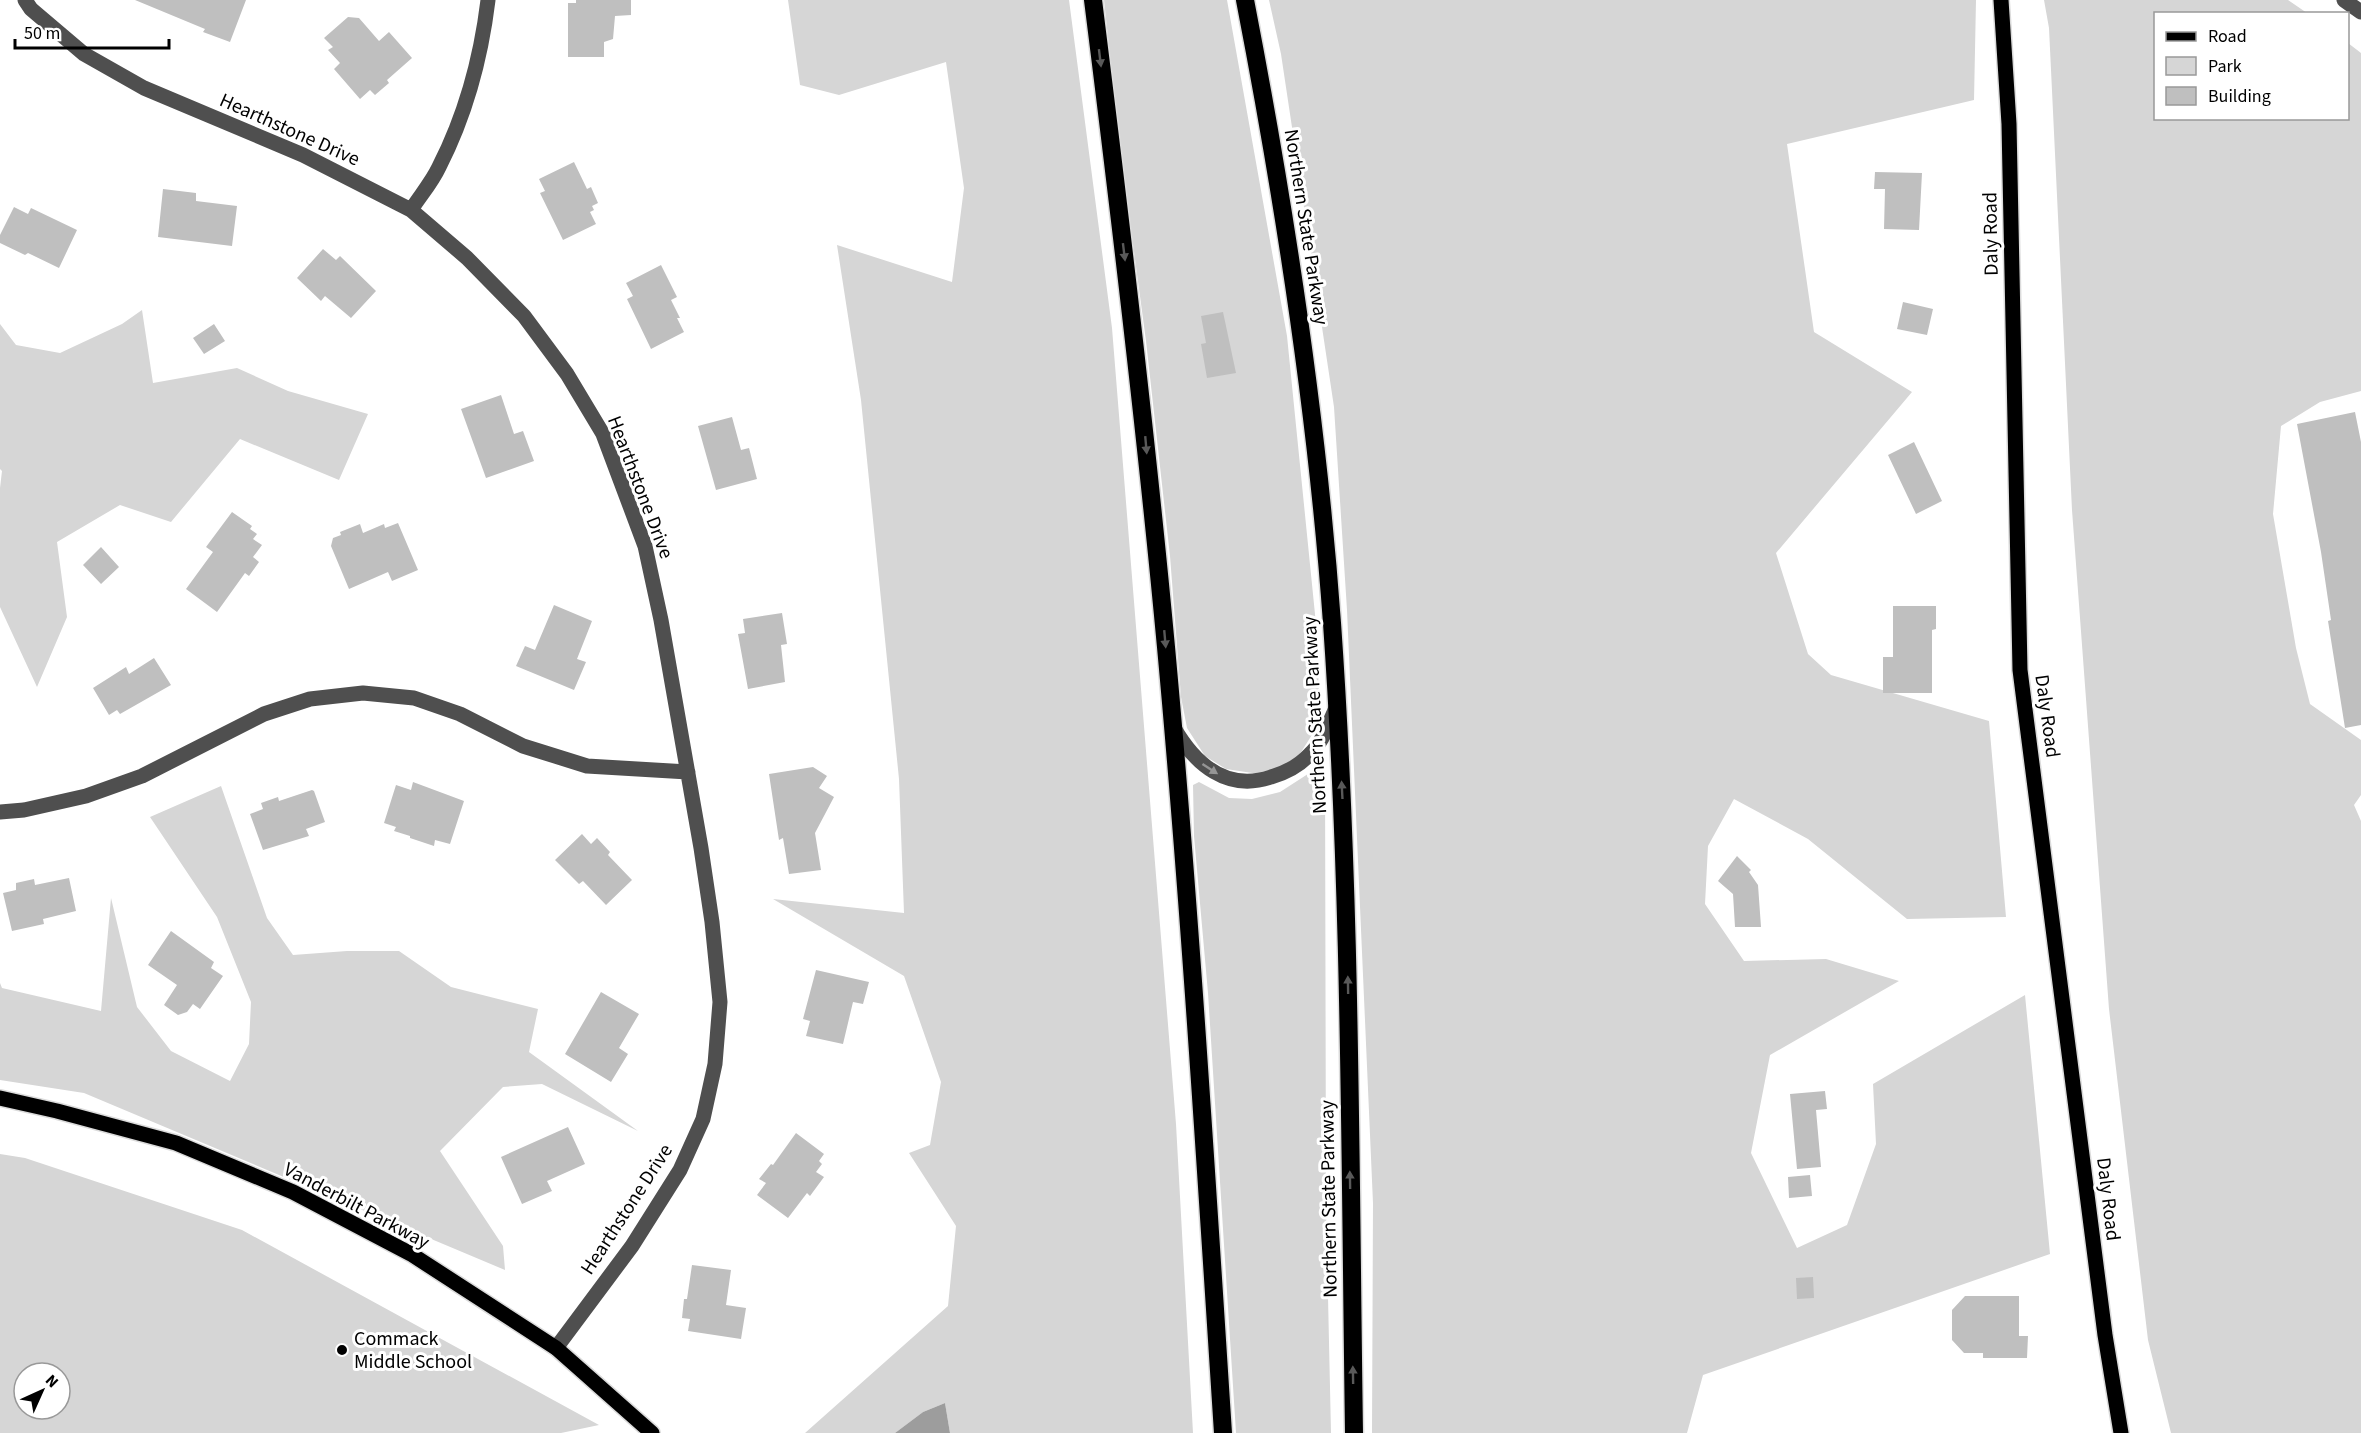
<svg xmlns="http://www.w3.org/2000/svg" width="2361" height="1433" font-family="'Source Sans 3',sans-serif">
	<style>
		.green { fill: #d6d6d6; fill-rule: evenodd }
		.water { fill: #9d9d9d }
		.building { fill: #bfbfbf }
		.lines { fill: none; stroke-linecap: round; stroke-linejoin: round }
		.major-casing { stroke: #dbdbdb; stroke-width: 18 }
		.highway-casing { stroke: #dbdbdb; stroke-width: 21 }
		.minor { stroke: #4f4f4f; stroke-width: 15 }
		.major { stroke: #000; stroke-width: 15 }
		.highway { stroke: #000; stroke-width: 18 }
		.oneway { fill: #595959 }
		.oneway2 { fill: #959595 }
		.poi-dot { fill: #000; stroke: #fff; stroke-width: 2 }
		.labels { text-anchor: middle; stroke-width: 6; stroke-linejoin: round; paint-order: stroke }
		.street-label { font-size: 20px; fill: #000; stroke: #fff }
		.poi-label { font-size: 20px; fill: #000; stroke: #fff; text-anchor: start }
	</style>
	<rect width="100%" height="100%" fill="#fff"/>
	<path class="green" d="M788,0H1069L1112,328L1176,1124L1193,1433H950L945,1403L923,1412L895,1433H805L948,1306L956,1226L909,1153L930,1145L941,1082L904,976L773,899L904,913L899,779L861,400L837,245L952,282L964,188L946,62L839,95L800,85Z
		M1104,0H1227L1287,336L1317,634L1319,701L1315,730L1298,757L1278,769L1259,774L1226,769L1205,756L1187,728L1181,697L1170,556L1146,341L1119,140Z
		M1269,0H1976L1974,100L1787,144L1814,332L1912,392L1776,553L1808,654L1831,675L1989,721L2006,917L1907,919L1808,839L1734,799L1708,846L1705,904L1744,961L1826,959L1899,981L1770,1055L1751,1153L1797,1248L1847,1225L1876,1144L1873,1084L2025,995L2050,1254L1703,1375L1687,1433H1372L1373,1203L1347,610L1334,407L1281,54Z
		M2044,0H2288L2307,13L2156,14V118H2348V43L2361,53V391L2320,402L2281,426L2273,514L2296,648L2310,704L2361,740V795L2354,805L2361,821V1433H2171L2148,1340L2109,1009L2072,510L2049,28Z
		M142,310L153,383L237,368L288,391L368,414L339,480L240,439L171,522L120,505L57,542L67,617L37,687L0,607V488L2,471L0,469V324L16,345L60,353L122,324Z
		M1323,753L1325,761L1326,1206L1331,1433H1236L1208,993L1194,836L1193,785L1199,782L1229,798L1252,799L1280,792L1311,772Z
		M221,786L267,918L293,955L347,951H399L451,987L538,1009L529,1052L638,1131L542,1084L503,1087L440,1151L503,1246L505,1270L84,1093L0,1080V983L2,988L101,1011L111,898L137,1007L171,1051L230,1081L249,1044L251,1002L217,917L150,817Z
		M0,1154L25,1158L242,1230L599,1425L561,1433H0ZM24,1373H60V1409H24Z"/>
	<path class="water" d="M945,1403L950,1433H895L923,1412Z"/>
	<path class="building" d="M135,0H246L230,42L203,32L205,29Z
		M576,0H631V15L615,16L613,39L604,42V57H568V3H576Z
		M348,17L359,18L379,41L389,32L412,58L387,80L389,83L375,95L370,90L360,99L334,69L340,63L328,50L333,47L324,38Z
		M574,162L587,189L591,187L598,203L592,206L594,210L590,212L596,224L563,240L540,193L545,191L539,179Z
		M1875,172L1922,173L1919,230L1884,229L1885,189H1874Z
		M163,189L196,193V201L237,206L232,246L158,237Z
		M14,207L28,214L31,208L77,230L59,268L28,253L25,255L0,243V235Z
		M323,249L336,260L340,256L376,291L351,318L325,296L321,301L297,278Z
		M661,265L677,297L671,300L680,318H677L684,332L651,349L627,299L633,296L626,283Z
		M1903,302L1933,309L1927,335L1897,329Z
		M1223,312L1236,373L1207,378L1201,344L1206,343L1201,316Z
		M214,324L225,341L204,354L193,338Z
		M501,395L514,434L523,431L534,461L486,478L461,409Z
		M2355,412L2361,442V725L2345,728L2328,621L2331,620L2321,552L2297,424Z
		M732,417L741,450L749,448L757,479L716,490L698,426Z
		M1914,442L1942,501L1916,514L1888,455Z
		M232,512L252,526L250,529L257,534L253,539L262,545L253,557L259,562L249,576L245,573L217,612L186,589L213,552L206,547Z
		M398,523L418,570L392,581L388,572L349,589L331,546L333,538L341,535L340,532L360,524L363,533L384,524L385,528Z
		M101,547L119,567L101,584L83,565Z
		M554,605L592,621L577,659L586,662L574,690L516,666L525,646L535,650Z
		M1893,606H1936V629L1932,630V693H1883V657H1893Z
		M782,613L787,644L781,645L785,682L748,689L738,634L745,633L743,619Z
		M154,658L171,685L120,714L117,710L109,715L93,688L126,667L129,674Z
		M813,767L827,776L819,788L834,797L815,833L821,870L789,874L783,838L779,840L769,774Z
		M413,782L464,801L450,844L435,840L434,846L410,838V836L394,831L396,827L384,823L396,785L411,790Z
		M312,790L314,791L325,822L306,829L309,836L263,850L250,814L263,809L261,803L278,797L279,801Z
		M582,834L591,844L597,838L610,852L608,855L632,880L606,905L583,881L579,884L555,860Z
		M1737,856L1751,870L1749,872L1758,885L1761,927H1735L1733,894L1718,881Z
		M69,878L76,911L43,919L44,924L12,931L3,893L16,890V883L34,879L35,885Z
		M171,931L214,962L211,968L223,976L200,1009L193,1004L187,1012L178,1015L164,1005L177,985L148,965Z
		M816,970L869,982L863,1004L853,1002L843,1044L806,1036L810,1021L803,1019Z
		M601,992L639,1014L619,1048L628,1054L611,1082L565,1054Z
		M1825,1091L1827,1109L1816,1110L1821,1167L1797,1169L1790,1094Z
		M568,1127L585,1164L547,1181L552,1191L522,1204L501,1157Z
		M796,1133L824,1154L819,1161L822,1164L816,1172L824,1177L810,1196L807,1193L788,1218L757,1195L766,1183L759,1179L771,1164L773,1165Z
		M1810,1175L1812,1196L1789,1198L1788,1177Z
		M692,1265L731,1270L726,1305L746,1308L741,1339L688,1331L690,1319L682,1318L684,1299H687Z
		M1813,1277L1814,1298L1797,1299L1796,1278Z
		M1965,1296H2019V1336H2028L2027,1358H1983V1353H1964L1952,1340V1310Z"/>
	<g class="lines">
		<g class="major-casing">
			<path id="major" d="M2001,0L2009,124L2020,670L2105,1335L2121,1433
				M0,1098L57,1111L176,1143L293,1192L411,1254L556,1348L652,1433"/>
		</g>
		<g class="highway-casing">
			<path id="highway" d="M1093,0C1120,215 1146,431 1166,647C1190,908 1206,1171 1223,1433
				M1245,0C1285,206 1317,414 1332,623C1351,893 1350,1163 1354,1433"/>
		</g>
		<path class="minor" d="M25,0L31,9L84,54L144,88L303,155L411,210L467,258L524,316L567,374L603,434L645,546L661,620L701,848L712,922L720,1002L715,1064L703,1119L680,1170L632,1246L556,1348
			M2344,0L2361,12
			M411,210C420,196 432,182 439,167C466,114 481,58 488,0
			M1174,728C1195,764 1227,792 1271,777C1285,773 1299,766 1310,754C1323,742 1329,722 1337,706
			M0,812L24,810L86,796L142,776L264,714L310,699L363,693L414,698L460,714L523,746L587,766L688,772"/>
		<use href="#major" class="major"/>
		<use href="#highway" class="highway"/>
	</g>
	<defs><path id="oneway-solid" d="M-6-.8H1V-3.2L6.5 0L1 3.2V.8H-6Z" transform="scale(1.5)"/></defs>
	<g class="oneway">
		<use href="#oneway-solid" transform="translate(1100 58) rotate(83)"/>
		<use href="#oneway-solid" transform="translate(1124 252) rotate(83)"/>
		<use href="#oneway-solid" transform="translate(1146 445) rotate(85)"/>
		<use href="#oneway-solid" transform="translate(1165 639) rotate(85)"/>
		<use href="#oneway-solid" transform="translate(1342 790) rotate(-93)"/>
		<use href="#oneway-solid" transform="translate(1348 985) rotate(-91)"/>
		<use href="#oneway-solid" transform="translate(1350 1180) rotate(-91)"/>
		<use href="#oneway-solid" transform="translate(1353 1375) rotate(-91)"/>
	</g>
	<use class="oneway2" href="#oneway-solid" transform="translate(1210 769) rotate(33)"/>
	<circle class="poi-dot" cx="342" cy="1350" r="6"/>
	<g class="labels">
		<g class="street-label">
			<text transform="translate(290 129) rotate(24)" y="7">Hearthstone Drive</text>
			<text transform="translate(1307 227) rotate(81)" y="7">Northern State Parkway</text>
			<text transform="translate(1990 234) rotate(-91)" y="7">Daly Road</text>
			<text transform="translate(641 487) rotate(69)" y="7">Hearthstone Drive</text>
			<text transform="translate(1314 715) rotate(-93)" y="7">Northern State Parkway</text>
			<text transform="translate(2048 716) rotate(82)" y="7">Daly Road</text>
			<text transform="translate(1328 1199) rotate(-91)" y="7">Northern State Parkway</text>
			<text transform="translate(2109 1199) rotate(83)" y="7">Daly Road</text>
			<text transform="translate(357 1205) rotate(28)" y="7">Vanderbilt Parkway</text>
			<text transform="translate(626 1209) rotate(-57)" y="7">Hearthstone Drive</text>
		</g>
		<g class="poi-label">
			<text x="354" y="1345">Commack<tspan x="354" dy="23">Middle School</tspan></text>
		</g>
	</g>
	<rect x="2154" y="12" width="195" height="108" fill="#ffffff" stroke="#999999" stroke-width="1.5"/>
	<rect x="2166" y="32" width="30" height="9" fill="#000000" stroke="#999999" stroke-width="1.5"/>
	<text x="2208" y="42" font-size="18" fill="#000000">Road</text>
	<rect x="2166" y="57" width="30" height="18" fill="#d6d6d6" stroke="#999999" stroke-width="1.5"/>
	<text x="2208" y="72" font-size="18" fill="#000000">Park</text>
	<rect x="2166" y="87" width="30" height="18" fill="#bfbfbf" stroke="#999999" stroke-width="1.5"/>
	<text x="2208" y="102" font-size="18" fill="#000000">Building</text>
	<g transform="translate(42 1391) rotate(45)"><circle r="28" fill="#ffffff" stroke="#999999" stroke-width="1.5"/>
	<path d="M0-4.5L10 22L0 15L-10 22Z" fill="#000000"/>
	<text y="-9" font-size="16" font-weight="bold" text-anchor="middle" fill="#000000">N</text>
	</g>
	<path d="M15 39v9h154v-9" fill="none" stroke="#000000" stroke-width="3"/>
	<text x="24" y="39" font-size="18" fill="#000000" stroke="#ffffff" stroke-width="4.5" paint-order="stroke">50 m</text>
</svg>
